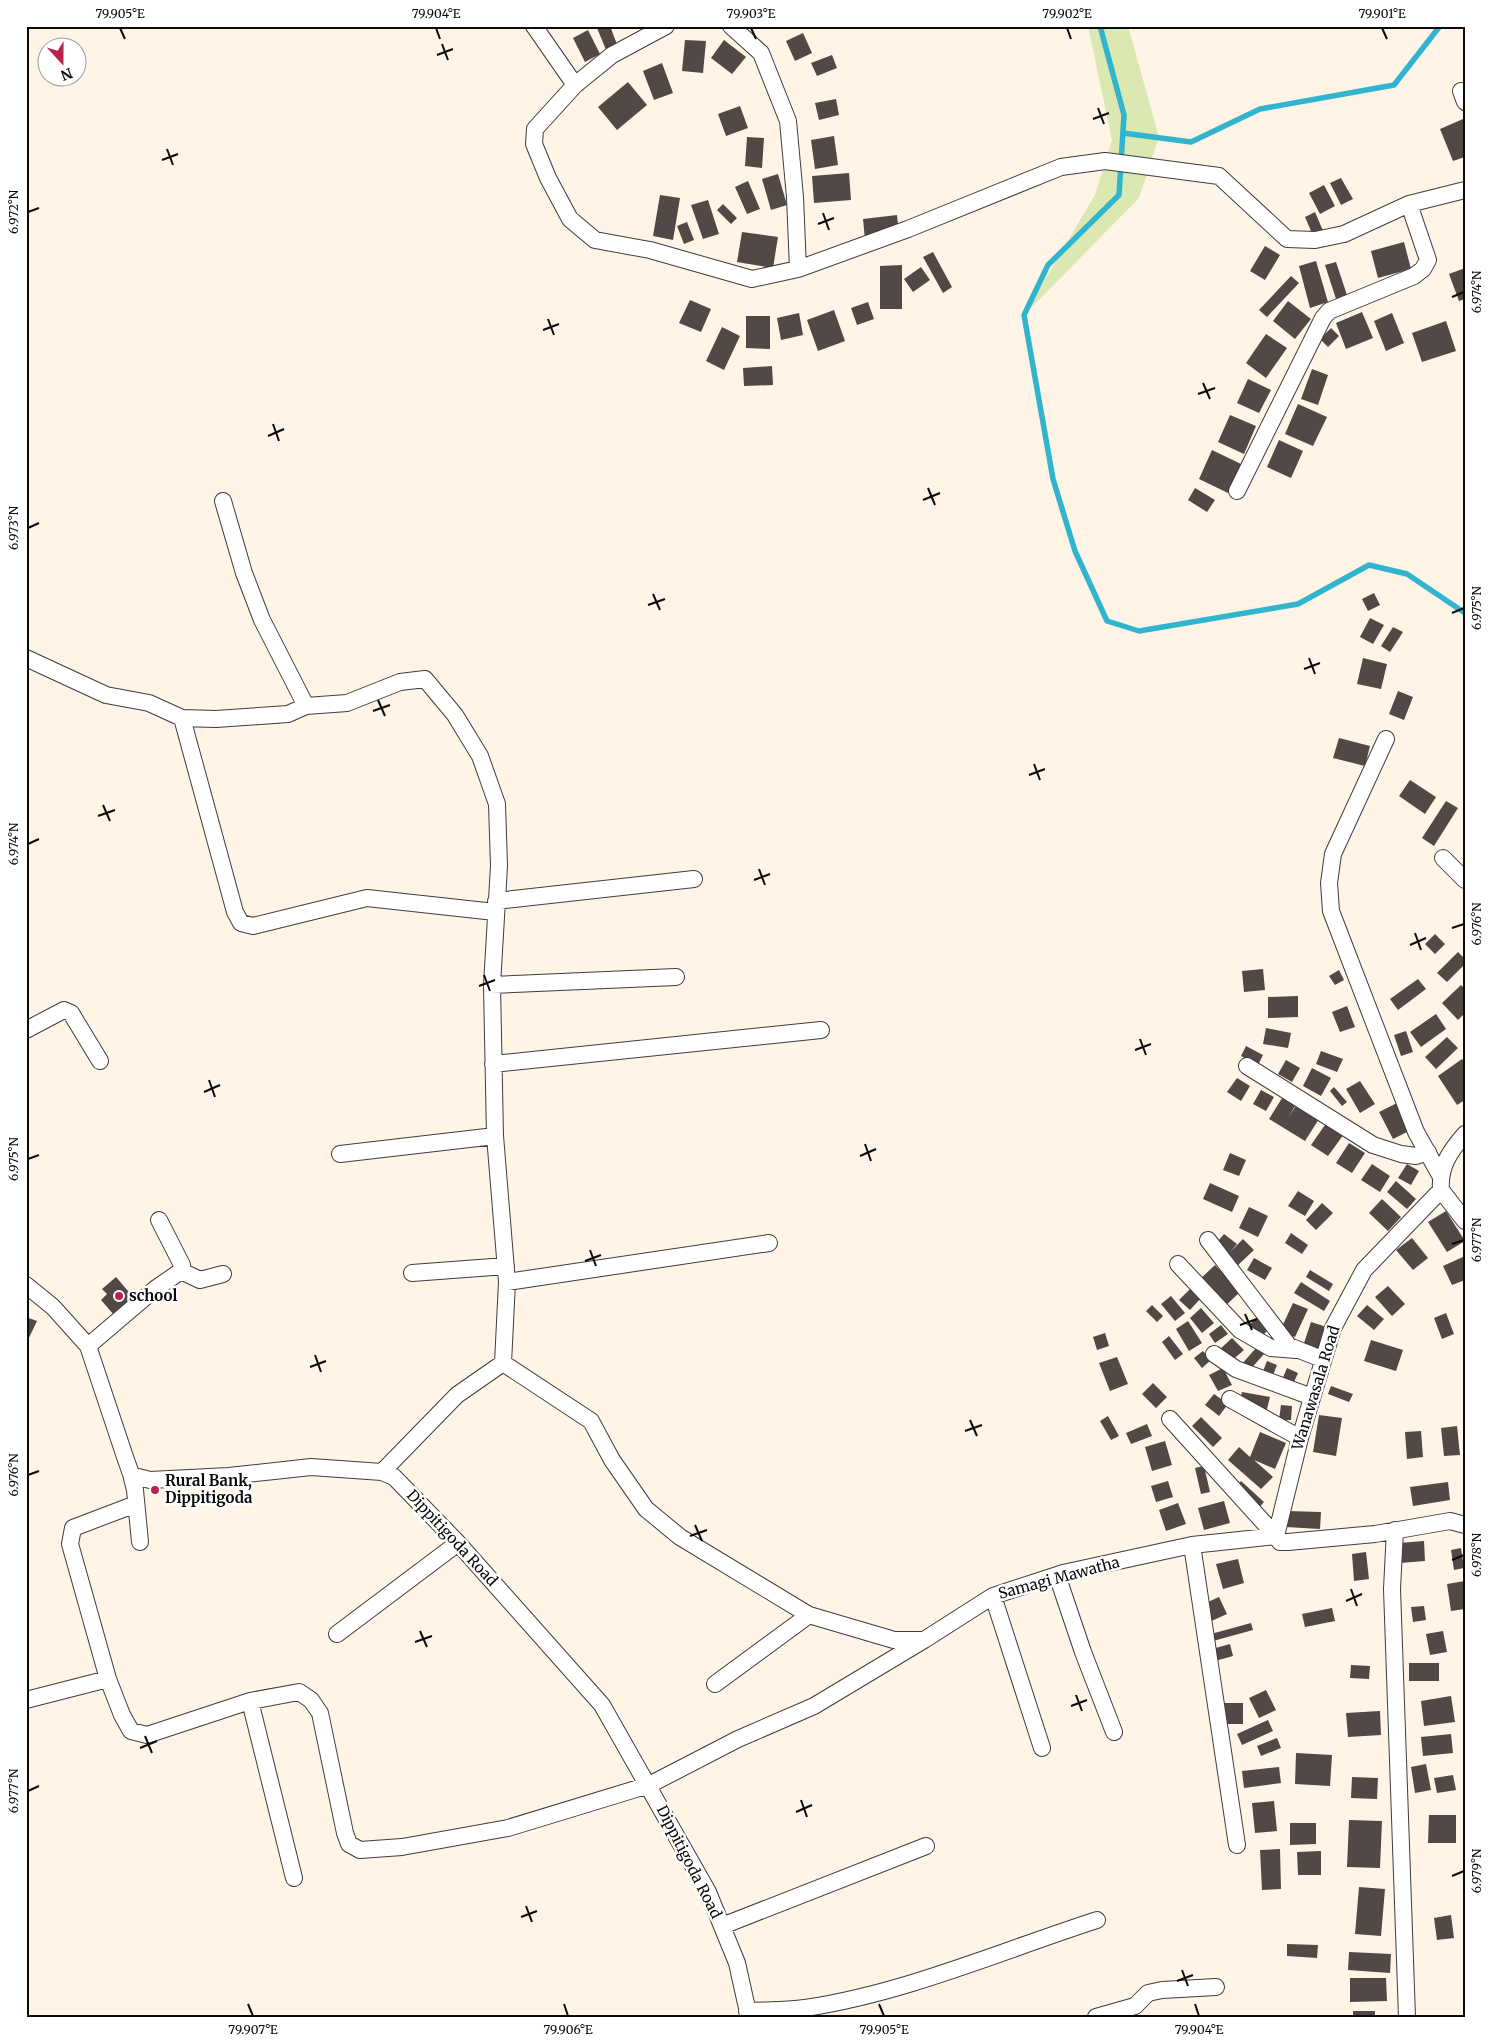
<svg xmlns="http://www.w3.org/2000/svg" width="1491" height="2043" font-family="Merriweather,serif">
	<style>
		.green { fill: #dbe8b1 }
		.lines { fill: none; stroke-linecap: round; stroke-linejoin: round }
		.stream { stroke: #31b4ce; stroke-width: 5.5 }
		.building { fill: #524846 }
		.street-casing { stroke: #3d3d3d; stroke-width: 18 }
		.street { stroke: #fff; stroke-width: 16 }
		.ticks { fill: none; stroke: #0a0a0a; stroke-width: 2 }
		.poi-dot { fill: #ba214c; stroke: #fff; stroke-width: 2 }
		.labels { text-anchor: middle; stroke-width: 5; stroke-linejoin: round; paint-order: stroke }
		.poi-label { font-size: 15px; font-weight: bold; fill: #0a0a0a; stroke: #fff; text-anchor: start }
		.street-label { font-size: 15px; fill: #0a0a0a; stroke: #fff }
		.neatline { fill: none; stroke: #0a0a0a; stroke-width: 2 }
		.ticks-label { font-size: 12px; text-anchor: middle; fill: #0a0a0a }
	</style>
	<rect width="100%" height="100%" fill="#fff4e6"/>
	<path class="green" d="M1088,26H1128L1159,137L1139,198L1024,315L1095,195L1112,140Z"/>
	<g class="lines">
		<path class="stream" d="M1100,26L1124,115L1119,195L1048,265L1024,315L1053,479L1075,551L1107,621L1139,631L1298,604L1369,565L1407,574L1465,613
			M1123,133L1191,142L1260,109L1394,85L1440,26"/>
	</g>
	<path class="building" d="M602,26H610L618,47L607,52L597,28Z
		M588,30L600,54L585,62L573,38Z
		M803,33L812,53L795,61L786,41Z
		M685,40L706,41L703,73L682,71Z
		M724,40L746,57L732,74L711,58Z
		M832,55L837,68L817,76L811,63Z
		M662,63L673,93L654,100L643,71Z
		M628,82L647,105L617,130L598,107Z
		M836,99L839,115L819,120L815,103Z
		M740,106L748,128L726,136L718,114Z
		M1463,119L1465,157L1453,161L1440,129Z
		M834,136L838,165L815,169L811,140Z
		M747,137L764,138L762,168L745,166Z
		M849,173L851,200L814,203L812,176Z
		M778,174L787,205L771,210L762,179Z
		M1341,178L1353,199L1341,205L1330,183Z
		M748,181L760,209L747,214L735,187Z
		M1324,185L1335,206L1320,214L1309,193Z
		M660,195L680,198L673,240L653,236Z
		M708,200L719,234L703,239L691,205Z
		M723,204L737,218L731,224L717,210Z
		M1315,212L1324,233L1314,238L1305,217Z
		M897,215L899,235L865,240L863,219Z
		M687,222L694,240L684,244L677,226Z
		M742,232L778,237L773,268L737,262Z
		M1404,242L1411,269L1378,278L1371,251Z
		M1265,246L1280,255L1265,280L1250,271Z
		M933,252L952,287L943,293L923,257Z
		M1316,261L1328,302L1310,308L1299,266Z
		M1336,262L1347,295L1336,299L1325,265Z
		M902,265V309H880V266Z
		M921,267L930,280L913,292L904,279Z
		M1465,268V299L1459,301L1449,274Z
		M1291,276L1299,283L1267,317L1259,310Z
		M690,300L711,309L701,332L679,323Z
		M1288,301L1311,319L1295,339L1273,321Z
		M868,302L874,319L857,325L851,308Z
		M834,310L845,341L818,351L807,320Z
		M1362,312L1373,338L1346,349L1336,323Z
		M799,313L803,335L781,340L777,318Z
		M1392,313L1404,343L1386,351L1374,321Z
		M746,316H770V349L746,348Z
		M1446,321L1456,351L1422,362L1412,333Z
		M722,327L740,336L724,370L706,361Z
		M1331,328L1339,336L1328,347L1320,339Z
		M1266,334L1287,348L1266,378L1246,363Z
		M772,366L773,385L744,386L743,368Z
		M1312,369L1328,375L1318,405L1301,399Z
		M1248,379L1271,390L1259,413L1237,403Z
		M1298,404L1327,417L1313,446L1285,434Z
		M1230,415L1256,426L1244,454L1218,442Z
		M1279,440L1303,451L1291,478L1267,467Z
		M1212,450L1241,464L1228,493L1199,479Z
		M1195,488L1215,500L1207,512L1188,500Z
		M1374,593L1380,605L1368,611L1362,599Z
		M1370,618L1384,625L1373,644L1360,637Z
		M1393,627L1403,632L1390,652L1381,646Z
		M1363,658L1387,664L1381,689L1357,684Z
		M1398,691L1413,697L1404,720L1389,714Z
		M1339,738L1370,746L1365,766L1333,758Z
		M1410,780L1436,797L1425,814L1399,796Z
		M1446,801L1458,808L1434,846L1422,838Z
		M1435,934L1445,944L1435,954L1425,944Z
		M1458,952L1465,959V964L1447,982L1437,973Z
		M1263,969L1265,990L1244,992L1242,971Z
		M1339,970L1344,980L1335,985L1329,976Z
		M1418,979L1426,989L1398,1010L1390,999Z
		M1461,985L1465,989V1013L1458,1020L1442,1003Z
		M1298,996V1017L1268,1018V997Z
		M1347,1006L1355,1027L1340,1032L1332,1012Z
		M1436,1014L1446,1029L1421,1047L1410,1032Z
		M1266,1028L1291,1033L1288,1048L1263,1044Z
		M1406,1031L1413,1052L1401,1056L1394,1035Z
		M1447,1037L1458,1048L1436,1069L1425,1057Z
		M1246,1046L1263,1055L1258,1065L1241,1056Z
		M1321,1051L1343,1059L1337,1072L1316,1064Z
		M1462,1059L1465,1063V1100L1457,1105L1438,1076Z
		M1286,1060L1300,1068L1292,1082L1278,1074Z
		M1312,1068L1331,1078L1321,1096L1303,1086Z
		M1237,1078L1250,1086L1241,1101L1227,1092Z
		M1360,1081L1375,1104L1360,1113L1346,1089Z
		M1334,1087L1347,1102L1342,1106L1330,1091Z
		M1261,1090L1274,1097L1266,1111L1253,1104Z
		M1282,1098L1295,1106L1288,1118L1297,1104L1319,1119L1305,1141L1269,1119Z
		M1397,1103L1411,1130L1393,1139L1379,1112Z
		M1327,1122L1344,1134L1328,1156L1311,1145Z
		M1349,1143L1365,1153L1352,1173L1336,1163Z
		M1230,1153L1246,1160L1239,1176L1223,1170Z
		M1372,1164L1390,1176L1380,1192L1361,1180Z
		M1407,1164L1419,1171L1411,1185L1398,1178Z
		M1396,1181L1416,1199L1407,1209L1387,1192Z
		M1210,1183L1239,1196L1232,1212L1203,1199Z
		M1298,1191L1314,1201L1305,1216L1288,1206Z
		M1382,1199L1401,1217L1388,1231L1369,1213Z
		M1322,1203L1333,1213L1316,1230L1306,1220Z
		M1249,1207L1268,1216L1258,1237L1239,1228Z
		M1446,1211L1465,1241L1447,1252L1428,1222Z
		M1291,1233L1308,1245L1302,1254L1285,1243Z
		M1224,1234L1237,1244L1230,1252L1243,1239L1254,1250L1237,1266L1212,1248Z
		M1412,1238L1428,1258L1413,1270L1396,1250Z
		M1465,1256V1280L1452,1285L1443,1266Z
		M1254,1258L1272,1268L1265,1280L1247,1270Z
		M1215,1265L1240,1292L1222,1309L1197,1282Z
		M1310,1270L1333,1284L1329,1291L1306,1277Z
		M116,1277L134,1298L114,1315L101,1300L107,1294L102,1289Z
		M1301,1282L1330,1301L1324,1311L1294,1293Z
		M1388,1286L1405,1304L1392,1316L1375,1297Z
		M1191,1288L1201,1298L1190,1310L1179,1300Z
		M1171,1296L1185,1313L1175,1321L1161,1304Z
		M1293,1303L1308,1309L1295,1337L1280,1331Z
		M1152,1305L1163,1316L1157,1322L1146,1311Z
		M1367,1305L1384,1319L1374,1330L1357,1316Z
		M1201,1308L1214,1323L1202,1333L1190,1318Z
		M1446,1313L1454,1334L1442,1339L1434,1318Z
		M1258,1316L1270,1328L1260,1338L1248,1326Z
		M26,1317L37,1321L26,1344Z
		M1188,1321L1202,1343L1189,1351L1176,1329Z
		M1311,1322L1327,1327L1318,1351L1303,1346Z
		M1221,1325L1228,1334L1215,1343L1209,1334Z
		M1105,1333L1109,1346L1097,1350L1093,1337Z
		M1169,1336L1183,1354L1175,1360L1162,1342Z
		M1232,1338L1244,1350L1229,1363L1218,1351Z
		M1371,1340L1403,1350L1396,1371L1364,1361Z
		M1257,1347L1264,1354L1248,1372L1240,1366Z
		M1203,1351L1211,1360L1202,1368L1194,1358Z
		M1117,1357L1128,1384L1110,1391L1099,1363Z
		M1267,1361L1277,1365L1269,1385L1259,1381Z
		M1223,1368L1232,1385L1218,1391L1209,1375Z
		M1287,1368L1298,1373L1290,1391L1279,1387Z
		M1153,1383L1167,1397L1156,1408L1142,1394Z
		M1331,1386L1353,1394L1349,1402L1328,1394Z
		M1242,1392L1270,1397L1266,1413L1238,1407Z
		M1214,1394L1228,1404L1219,1416L1205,1405Z
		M1281,1405L1292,1406L1291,1420H1279Z
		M1319,1415L1342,1418L1336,1456L1313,1452Z
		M1108,1416L1119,1436L1111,1440L1100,1421Z
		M1201,1417L1222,1438L1213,1447L1192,1426Z
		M1147,1424L1152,1436L1131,1444L1126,1433Z
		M1457,1426L1460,1455L1444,1456L1441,1428Z
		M1421,1431L1423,1457L1407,1459L1405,1432Z
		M1260,1432L1286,1443L1275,1469L1254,1460L1273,1477L1261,1489L1228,1460L1239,1447L1250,1457Z
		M1165,1441L1172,1465L1152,1471L1145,1447Z
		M1204,1466L1210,1492L1201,1494L1195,1468Z
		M1168,1481L1173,1497L1156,1502L1151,1486Z
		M1241,1481L1264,1502L1256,1511L1233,1490Z
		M1448,1482L1450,1500L1413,1506L1410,1487Z
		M1224,1501L1230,1523L1204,1530L1198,1508Z
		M1178,1503L1186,1524L1166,1531L1159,1510Z
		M1287,1511L1321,1512L1320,1529L1286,1527Z
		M1424,1541L1425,1561L1400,1563L1399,1543Z
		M1461,1548L1464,1568L1454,1570L1451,1550Z
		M1366,1552L1369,1579L1354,1581L1352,1554Z
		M1238,1559L1244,1583L1223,1589L1216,1564Z
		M1465,1581V1609L1451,1611L1447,1584Z
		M1219,1597L1227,1614L1207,1623L1199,1606Z
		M1424,1606L1426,1620L1413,1622L1411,1607Z
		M1332,1608L1335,1621L1305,1627L1302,1614Z
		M1251,1623L1253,1630L1213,1641L1211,1634Z
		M1443,1631L1447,1652L1430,1655L1426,1634Z
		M1230,1644L1233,1656L1215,1661L1212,1649Z
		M1409,1663H1439V1681H1409Z
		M1351,1665L1370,1666L1369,1679L1350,1678Z
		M1266,1690L1276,1710L1259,1718L1249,1698Z
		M1451,1696L1455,1722L1424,1726L1421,1701Z
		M1224,1703H1243V1724H1224Z
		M1380,1711L1381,1735L1348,1737L1346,1713Z
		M1268,1720L1273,1731L1242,1745L1237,1734Z
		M1451,1734L1453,1753L1423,1756L1421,1737Z
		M1277,1738L1281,1748L1261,1756L1257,1746Z
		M1296,1753L1332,1755L1330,1786L1295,1784Z
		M1426,1764L1431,1790L1415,1793L1411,1767Z
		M1279,1767L1281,1783L1244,1788L1242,1771Z
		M1453,1775L1456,1790L1437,1793L1434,1778Z
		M1352,1777L1378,1778L1377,1799L1351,1798Z
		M1274,1801L1277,1831L1255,1833L1252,1803Z
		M1429,1815H1456V1843H1428Z
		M1349,1820L1382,1821L1380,1868L1347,1867Z
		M1290,1823H1316V1844L1290,1845Z
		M1280,1849L1281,1889L1262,1890L1260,1850Z
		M1321,1851V1875H1298L1297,1852Z
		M1359,1887L1385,1889L1381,1936L1355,1934Z
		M1451,1915L1454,1938L1437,1940L1434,1918Z
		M1287,1944L1318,1945L1317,1958L1287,1956Z
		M1349,1952L1391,1954L1390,1973L1348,1970Z
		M1350,1978H1386L1387,2001L1350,2002Z
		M1353,2011H1375V2017H1353Z"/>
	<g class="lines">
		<g class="street-casing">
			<path id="street" d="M534,26L575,85L535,129L534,144L548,178L570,219L595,240L650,250L752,279L798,269L908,229L1061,167L1105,161L1219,176L1287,239L1315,240L1344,234L1409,204L1465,190
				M731,26L761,53L788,121L795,197L798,269
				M575,85L612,55L666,26
				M1461,91L1465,102
				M1237,491L1323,318L1329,311L1414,276L1423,269L1428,260L1409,204
				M223,501L244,573L262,620L306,706
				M26,658L106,695L149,703L182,718L216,719L288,714L306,706L347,703L400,682L425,679L455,715L480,756L497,804L499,866L492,985L495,1136L507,1282L503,1363
				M182,718L235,912L241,923L253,926L367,898L495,912
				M1386,739L1333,854L1329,883L1331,911L1416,1132L1440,1175
				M1443,858L1465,880
				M496,901L694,879
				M492,985L676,977
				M26,1030L64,1010L71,1013L100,1061
				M493,1064L821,1030
				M1247,1066L1373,1145L1401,1154L1416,1156L1428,1152
				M340,1154L495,1136
				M1441,1190L1465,1221
				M1208,1240L1289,1346L1322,1359
				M1178,1264L1240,1330L1271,1348L1296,1350
				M181,1271L200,1280L223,1274
				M412,1273L506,1266
				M507,1282L769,1243
				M26,1285L53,1307L88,1346L124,1454L131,1474L134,1476L150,1480L229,1476L311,1467L382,1472L394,1477L458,1543L602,1705L708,1892L737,1963L749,2017
				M88,1346L155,1289L181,1271L182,1265L159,1220
				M1214,1354L1236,1369L1312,1397
				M1230,1399L1300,1438
				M1170,1419L1276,1536
				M382,1472L457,1395L503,1363L591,1421L612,1460L646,1509L680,1537L809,1615L894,1640H924L993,1596L1063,1573L1192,1545L1276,1536L1280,1542H1288L1375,1534L1450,1521L1465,1525
				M131,1474L135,1490L140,1542
				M136,1504L73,1528L70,1544L108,1679L122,1715L131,1731L147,1735L250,1701L299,1692L311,1700L320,1713L345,1833L349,1844L360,1850L402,1847L508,1828L649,1785L738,1739L814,1706L924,1640
				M1395,1530L1392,1589L1407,2017
				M1276,1536L1300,1438L1333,1328L1364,1270L1441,1190C1439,1167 1450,1151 1465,1134
				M1192,1545L1237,1845
				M1057,1575L1083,1652L1114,1732
				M993,1596L1042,1748
				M337,1634L458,1543
				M715,1684L809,1615
				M26,1700L108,1679
				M250,1701L294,1878
				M722,1926L926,1846
				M747,2011C766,2010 786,2011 805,2008C905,1993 1001,1951 1097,1920
				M1096,2017L1135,2006L1148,1993L1162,1990L1216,1987"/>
		</g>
		<use href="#street" class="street"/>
	</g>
	<path class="ticks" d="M120,28L125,39M436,28L440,39M751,28L756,39M1067,28L1071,39M1382,28L1387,39M442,44L448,60M437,55L453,49M1098,108L1104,124M1093,119L1109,113M167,149L173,165M162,160L178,154M28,212L39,208M823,213L829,230M818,224L834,218M1452,297L1464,292M548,319L554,335M543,330L559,324M1203,383L1210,399M1198,394L1215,388M273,424L279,441M268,436L284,429M928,488L935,505M923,500L940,493M28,528L39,523M653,594L660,610M648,605L665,599M1452,613L1464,608M1309,658L1315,674M1304,669L1320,663M378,700L385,716M373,711L390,705M1034,764L1040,780M1029,775L1045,769M103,805L110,821M98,816L115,810M28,844L39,839M759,869L765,885M754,880L770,874M1452,928L1464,924M1415,933L1421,950M1410,945L1426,938M484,975L490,991M479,986L495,980M1140,1039L1146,1055M1135,1050L1151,1044M209,1080L215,1097M204,1092L220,1085M865,1144L871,1161M860,1156L876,1149M28,1159L39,1155M1452,1244L1464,1240M590,1250L596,1266M585,1261L601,1255M1245,1314L1252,1330M1240,1325L1257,1319M315,1355L321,1372M310,1367L326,1361M970,1420L977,1436M965,1431L982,1425M28,1475L39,1471M695,1525L702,1541M690,1536L707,1530M1452,1560L1464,1555M1351,1589L1357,1606M1346,1601L1362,1594M420,1631L427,1647M415,1642L432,1636M1076,1695L1082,1711M1071,1706L1087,1700M145,1736L152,1753M140,1748L157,1741M28,1791L39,1786M801,1800L807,1817M796,1812L812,1805M1452,1876L1464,1871M526,1906L532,1922M521,1917L537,1911M1182,1970L1188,1986M1177,1981L1193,1975M248,2004L253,2016M564,2004L568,2016M879,2004L884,2016M1195,2004L1199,2016"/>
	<g class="poi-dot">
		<circle cx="119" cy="1296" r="5"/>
		<circle cx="155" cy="1490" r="5"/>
	</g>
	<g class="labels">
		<g class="poi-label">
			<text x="129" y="1301">school</text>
			<text x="165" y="1486">Rural Bank,<tspan x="165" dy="17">Dippitigoda</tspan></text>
		</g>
		<g class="street-label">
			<text transform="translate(1316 1388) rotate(-73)" y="5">Wanawasala Road</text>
			<text transform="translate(452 1538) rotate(47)" y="5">Dippitigoda Road</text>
			<text transform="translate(1059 1578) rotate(-15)" y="5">Samagi Mawatha</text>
			<text transform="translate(689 1862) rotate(63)" y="5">Dippitigoda Road</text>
		</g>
	</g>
	<rect width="1491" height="2043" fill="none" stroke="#ffffff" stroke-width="55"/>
	<g transform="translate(62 62) rotate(159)"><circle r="24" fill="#ffffff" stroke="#9d9d9d"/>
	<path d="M0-4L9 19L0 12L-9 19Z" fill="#ba214c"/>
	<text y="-8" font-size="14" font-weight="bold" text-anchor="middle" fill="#0a0a0a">N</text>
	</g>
	<rect x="28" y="28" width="1436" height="1988" class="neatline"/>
	<g class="ticks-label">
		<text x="120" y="18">79.905°E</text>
		<text x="436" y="18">79.904°E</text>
		<text x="751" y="18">79.903°E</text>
		<text x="1067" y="18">79.902°E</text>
		<text x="1382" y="18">79.901°E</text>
		<text transform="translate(14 212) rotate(-90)" y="4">6.972°N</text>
		<text transform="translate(1477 292) rotate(-90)" y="4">6.974°N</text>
		<text transform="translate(14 528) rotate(-90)" y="4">6.973°N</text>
		<text transform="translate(1477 608) rotate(-90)" y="4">6.975°N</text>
		<text transform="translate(14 844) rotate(-90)" y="4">6.974°N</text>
		<text transform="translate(1477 924) rotate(-90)" y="4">6.976°N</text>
		<text transform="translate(14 1159) rotate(-90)" y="4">6.975°N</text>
		<text transform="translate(1477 1240) rotate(-90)" y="4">6.977°N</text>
		<text transform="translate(14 1475) rotate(-90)" y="4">6.976°N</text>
		<text transform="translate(1477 1555) rotate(-90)" y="4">6.978°N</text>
		<text transform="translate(14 1791) rotate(-90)" y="4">6.977°N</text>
		<text transform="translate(1477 1871) rotate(-90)" y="4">6.979°N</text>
		<text x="253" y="2034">79.907°E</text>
		<text x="568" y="2034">79.906°E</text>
		<text x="884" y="2034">79.905°E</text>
		<text x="1199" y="2034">79.904°E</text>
	</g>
</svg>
